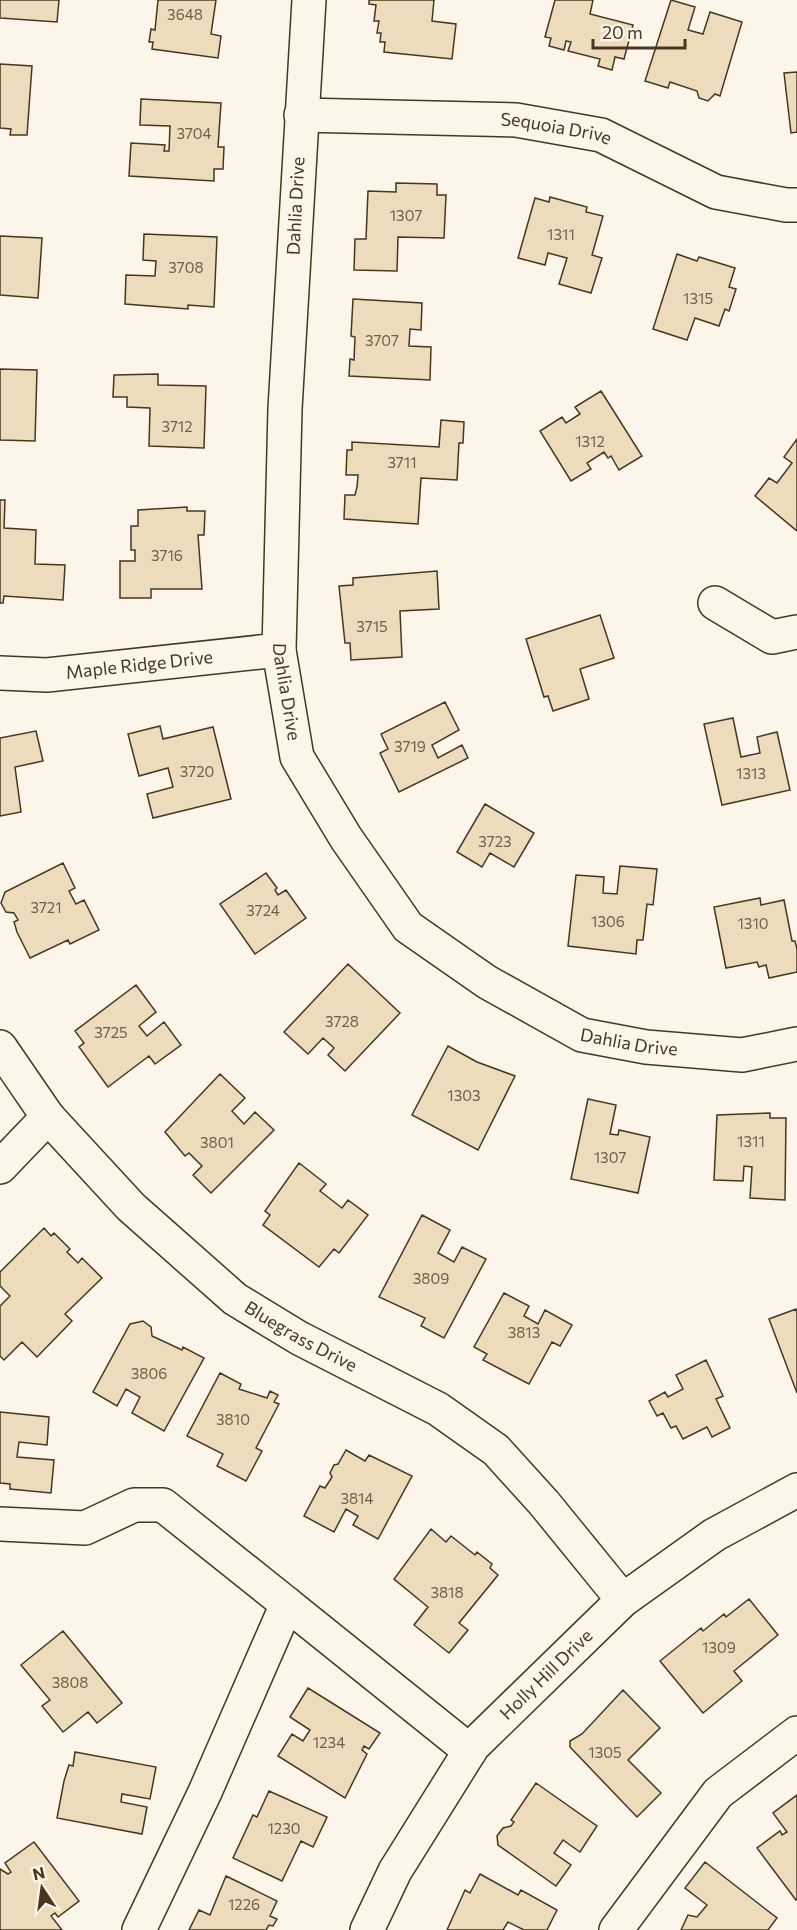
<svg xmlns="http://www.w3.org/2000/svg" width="797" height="1930" font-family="Commissioner,sans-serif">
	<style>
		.building { fill: #ecdcbc; stroke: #4a3520; stroke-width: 1.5 }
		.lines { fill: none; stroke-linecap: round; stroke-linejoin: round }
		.minor-casing { stroke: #4a3520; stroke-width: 36 }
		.minor { stroke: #fbf6e9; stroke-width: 33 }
		.labels { text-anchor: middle; stroke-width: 4.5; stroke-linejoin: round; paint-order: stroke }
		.number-label { font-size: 15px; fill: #725f47 }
		.street-label { font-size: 18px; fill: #4a3520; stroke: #fbf6e9 }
	</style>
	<rect width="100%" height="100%" fill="#fbf6e9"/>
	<path class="building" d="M0,0H59L57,22L0,18Z
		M158,0H216L211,34L221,36L218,58L152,49L153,42H149L151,29L155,30Z
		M369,0H434L432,21L456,24L452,59L384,52L385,42H380L381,33H377L379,21H374L376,5L369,4Z
		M555,0H593L590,14L633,25L624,59L615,57L612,70L598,66L600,59L568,51L571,42L566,41L564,50L549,46L551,38L545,37Z
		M671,0L695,7L688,30L703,34L710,12L742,22L720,96L715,94L708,101L699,98L697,91L670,82L668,88L645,81Z
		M0,64L32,66L27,135H10L11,129L0,128Z
		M797,72V132L791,133L784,73Z
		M141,99L221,103L218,147H224L223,169H214V181L129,176L131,143L165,145L164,151H169L170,126L140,125Z
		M396,183L437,184V195H446L444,238L398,237L397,271L354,270L355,239H366L368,191L396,192Z
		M550,197L587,207L586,212L603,216L592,255L602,258L591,293L559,284L567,258L548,253L545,265L518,258L535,198L549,202Z
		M144,234L217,237L214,307L188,305V309L125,304L126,275L155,276L156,261L143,260Z
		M0,236L42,238L38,298L0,295Z
		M677,254L697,261L699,257L735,268L729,287L736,289L729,311L725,309L719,326L695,318L687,340L653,329Z
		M353,299L422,303L421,330L410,329L409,346L431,347L430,380L349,376L350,359L354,360L355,337L351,336Z
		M0,369L37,370L35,441L0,440Z
		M158,374V385L206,386L204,448L149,446L150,408L127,407V397H113L114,375Z
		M601,391L642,456L619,470L611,456L608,458L604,452L587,463L591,469L571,481L540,431L562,417L566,423L580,414L575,407Z
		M441,420L464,422L463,443H459L457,480L421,478L418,524L344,519L345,495H355L357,487L358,475H346L347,450H352V442L439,447Z
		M797,439V531L755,496L769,478L777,483L792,463L784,457Z
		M0,500H5L4,528L36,530L35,564L65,565L63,600L4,596L3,603H0Z
		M187,507V511H205L204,535H198L202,589H151V598H120V561H135V550H131V526H138V510Z
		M437,571L439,609L400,611L402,657L351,660L350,643H345L339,586L353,585V578Z
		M600,615L614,658L580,669L589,699L553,711L548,696L544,697L526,639Z
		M445,702L459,730L432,745L438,758L462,745L468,758L399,792L380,753L388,749L381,734Z
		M733,718L741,757L760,753L757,737L777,732L790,790L722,805L704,724Z
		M160,726L163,739L213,727L231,799L153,818L147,794L173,787L168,768L139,776L128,734Z
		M36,731L43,761L15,767L21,812L0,816V738Z
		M485,804L534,833L514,867L490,853L482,867L457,852Z
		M63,863L75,888L69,891L76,904L84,900L99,930L70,944L68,940L30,958L17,932L14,922L18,920L14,913L6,912L1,903L5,892Z
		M620,866L657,869L653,905L647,904L643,940H637L636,954L568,946L576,875L604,877L603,893L617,894Z
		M266,873L277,888L275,890L278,895L286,890L306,918L255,954L220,904Z
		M760,898L761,905L784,900L792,941H795L797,949V972L769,978L766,965L759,967L757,962L726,968L714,907Z
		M348,964L400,1013L345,1071L328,1055L334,1048L323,1038L308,1054L284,1032Z
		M136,985L156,1012L139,1026L147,1036L164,1022L181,1045L155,1064L149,1056L108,1087L79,1047L84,1043L75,1031Z
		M448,1046L477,1062L515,1076L478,1150L412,1115Z
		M220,1074L245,1098L232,1111L244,1124L255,1112L274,1130L211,1193L193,1175L202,1166L189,1153L185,1156L165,1132Z
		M588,1099L616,1105L610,1134L618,1135L619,1130L650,1137L638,1193L571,1179Z
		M770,1113V1118H786L785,1200L750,1198L752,1167L744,1166L743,1181L714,1180L717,1115Z
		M299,1163L326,1184L320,1191L342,1208L348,1200L368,1215L339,1253L334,1249L319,1267L263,1225L270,1215L265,1211Z
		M422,1215L450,1230L438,1253L454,1262L462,1247L486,1259L444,1338L421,1326L425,1318L379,1297Z
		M44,1228L51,1236L54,1233L70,1249L67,1252L78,1263L82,1258L102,1278L65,1314L72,1321L37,1357L22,1342L4,1360L0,1356V1306L10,1296L0,1286V1272Z
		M504,1293L529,1306L524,1316L538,1324L545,1310L572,1325L560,1346L552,1342L529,1384L483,1360L487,1354L474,1347Z
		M796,1309L797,1313V1393L769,1319Z
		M143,1321L151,1327L152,1336L182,1350L183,1347L204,1358L164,1431L132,1413L140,1397L126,1389L117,1406L93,1392L130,1324Z
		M706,1360L723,1396L716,1399L730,1428L712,1437L707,1427L683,1439L676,1426L671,1428L663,1413L657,1416L649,1401L665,1392L668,1397L683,1389L676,1375Z
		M220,1373L241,1384L239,1389L267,1398L270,1391L278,1395L274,1402L279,1404L256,1448L262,1451L246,1481L217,1466L223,1454L187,1436Z
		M0,1412L49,1417L47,1445L19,1442L17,1457L54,1460L51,1493L10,1489V1484L0,1483Z
		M346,1450L365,1461L369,1455L412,1476L378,1539L353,1525L358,1516L346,1509L334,1532L304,1516L320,1486L325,1488L332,1477L330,1473L334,1465L338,1464Z
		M431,1529L446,1542L451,1536L475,1555L477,1552L492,1564L490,1568L498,1575L459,1623L468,1630L449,1653L414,1625L428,1607L394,1579Z
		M749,1599L778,1635L734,1671L742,1681L703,1713L660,1661L701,1628L703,1631L724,1614L726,1617Z
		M63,1631L122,1703L97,1723L88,1712L63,1732L42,1706L50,1700L21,1665Z
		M308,1688L380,1733L369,1749L364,1746L362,1750L367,1754L345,1798L278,1756L292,1734L303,1741L310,1730L290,1717Z
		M623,1690L660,1728L628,1760L661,1793L637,1817L570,1747V1741L582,1734Z
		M75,1752L156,1767L150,1799L122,1794L121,1802L147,1807L142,1834L57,1818L64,1781L69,1765L73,1766Z
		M536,1783L597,1826L580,1852L563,1840L554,1853L571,1865L556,1886L498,1845L497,1836L503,1828L511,1826L514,1822L511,1820Z
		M269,1791L327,1817L313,1847L301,1841L282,1881L233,1858L253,1815L257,1817Z
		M797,1795V1899L796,1900L757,1848L780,1831L782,1835L787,1832L773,1813Z
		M34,1842L79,1901L58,1917L55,1913L51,1916L62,1930H0V1869L8,1874L11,1872L5,1863Z
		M705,1862L777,1918L768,1930H681L688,1915L697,1917L707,1905L685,1888Z
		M480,1874L518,1895L521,1890L557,1910L547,1930H524L508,1922L503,1930H447L465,1890L470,1893Z
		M226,1876L277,1901L270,1916L277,1919L273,1926L269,1925L266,1930H189L199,1910L210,1915Z"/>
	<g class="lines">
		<g class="minor-casing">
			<g id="minor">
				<path id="s1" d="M309,0L285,409L279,650L297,757L346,838L408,927L487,982L582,1035L646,1047L742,1055L797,1044"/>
				<path id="s2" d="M301,115L516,120L601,135L716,192L786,205H797"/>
				<path d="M715,603L772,637L797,632"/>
				<path id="s3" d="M0,673L47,675L279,650"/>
				<path id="s4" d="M0,1047L48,1117L131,1207L235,1299L299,1338L438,1409L496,1450L544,1503L623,1600"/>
				<path d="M0,1167L48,1117"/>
				<path d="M0,1524L85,1528L134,1505H163L287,1604"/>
				<path d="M139,1930L205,1792L287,1604L470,1751"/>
				<path id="s5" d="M367,1930L395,1871L473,1746L623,1600L714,1535L797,1490"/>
				<path d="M616,1930L718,1793L797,1733"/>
			</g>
		</g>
		<use href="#minor" class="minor"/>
	</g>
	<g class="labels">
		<g class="number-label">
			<text x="185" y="20">3648</text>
			<text x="194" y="139">3704</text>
			<text x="406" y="221">1307</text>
			<text x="561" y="240">1311</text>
			<text x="186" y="273">3708</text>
			<text x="698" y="304">1315</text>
			<text x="382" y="346">3707</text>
			<text x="177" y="432">3712</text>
			<text x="590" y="447">1312</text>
			<text x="402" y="468">3711</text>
			<text x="167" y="561">3716</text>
			<text x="372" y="632">3715</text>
			<text x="410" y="752">3719</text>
			<text x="197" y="777">3720</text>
			<text x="751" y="779">1313</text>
			<text x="495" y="847">3723</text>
			<text x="46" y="913">3721</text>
			<text x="263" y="916">3724</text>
			<text x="608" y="927">1306</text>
			<text x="753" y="929">1310</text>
			<text x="342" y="1027">3728</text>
			<text x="111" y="1038">3725</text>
			<text x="464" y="1101">1303</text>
			<text x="751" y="1147">1311</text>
			<text x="217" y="1148">3801</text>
			<text x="610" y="1163">1307</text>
			<text x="431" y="1284">3809</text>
			<text x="524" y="1338">3813</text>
			<text x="149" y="1379">3806</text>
			<text x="233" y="1425">3810</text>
			<text x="357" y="1504">3814</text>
			<text x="447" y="1598">3818</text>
			<text x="719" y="1653">1309</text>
			<text x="70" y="1688">3808</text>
			<text x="329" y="1748">1234</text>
			<text x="605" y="1758">1305</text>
			<text x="284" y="1834">1230</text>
			<text x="244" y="1910">1226</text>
		</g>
		<g class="street-label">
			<text dy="6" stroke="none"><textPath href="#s2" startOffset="256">Sequoia Drive</textPath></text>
			<text transform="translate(296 206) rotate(-87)" y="6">Dahlia Drive</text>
			<text dy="6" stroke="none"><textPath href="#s3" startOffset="140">Maple Ridge Drive</textPath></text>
			<text dy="6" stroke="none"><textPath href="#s1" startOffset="693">Dahlia Drive</textPath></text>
			<text dy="6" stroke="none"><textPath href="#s1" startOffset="1215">Dahlia Drive</textPath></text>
			<text dy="6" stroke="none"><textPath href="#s4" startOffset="422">Bluegrass Drive</textPath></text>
			<text dy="6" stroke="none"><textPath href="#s5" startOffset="315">Holly Hill Drive</textPath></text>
		</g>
	</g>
	<g transform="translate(42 1888) rotate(347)" stroke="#fbf6e9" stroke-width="4.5" paint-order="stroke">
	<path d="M0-4.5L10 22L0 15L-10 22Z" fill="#4a3520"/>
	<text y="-9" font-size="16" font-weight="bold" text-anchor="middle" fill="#4a3520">N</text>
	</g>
	<path d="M593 39v9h92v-9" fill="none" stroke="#4a3520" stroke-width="3"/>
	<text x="602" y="39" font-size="18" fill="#4a3520" stroke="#fbf6e9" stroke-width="4.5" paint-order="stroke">20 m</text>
</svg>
